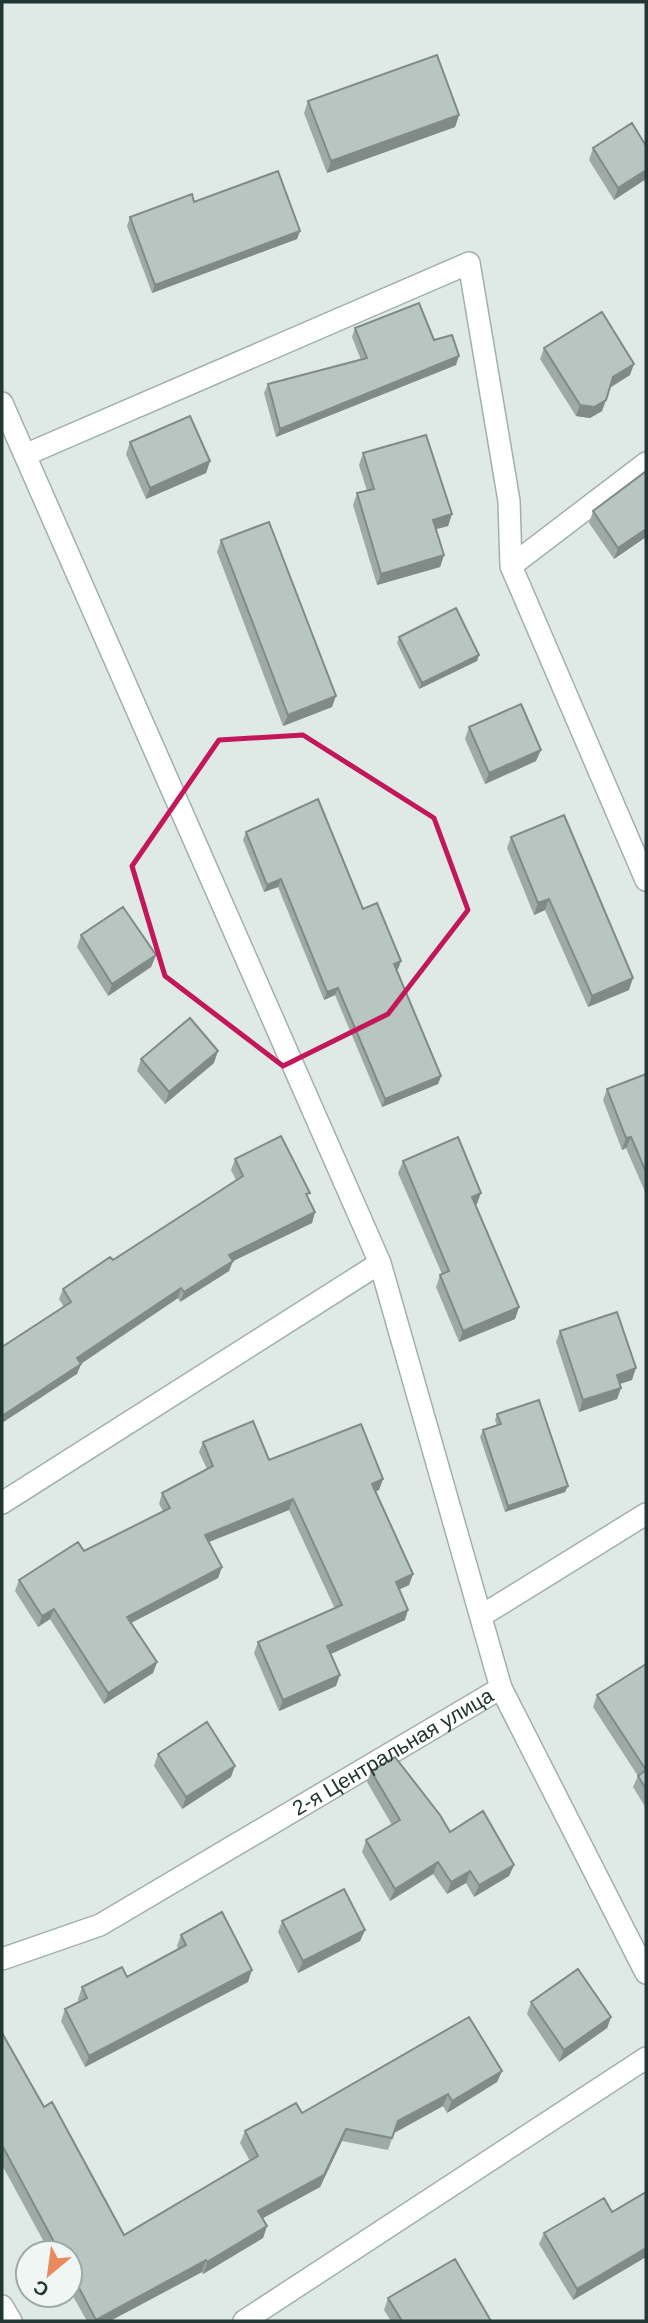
<svg xmlns="http://www.w3.org/2000/svg" width="648" height="2323" font-family="Arial,sans-serif">
	<style>
		.lines { fill: none; stroke-linecap: round; stroke-linejoin: round }
		.service-casing { stroke: #a2b0ac; stroke-width: 24 }
		.minor-casing { stroke: #a2b0ac; stroke-width: 24 }
		.service { stroke: #fff; stroke-width: 21 }
		.minor { stroke: #fff; stroke-width: 21 }
		.wall { fill: #9daaa6 }
		.shaded-wall { fill: #808b87 }
		.building { fill: #b7c6c1; stroke: #808b87; stroke-width: 2 }
		.marked { fill: none; stroke: #c2185b; stroke-width: 5; stroke-linejoin: round }
		.labels { text-anchor: middle; stroke-width: 5; stroke-linejoin: round; paint-order: stroke }
		.street-label { font-size: 21px; fill: #213733; stroke: #eff6f3 }
	</style>
	<rect width="100%" height="100%" fill="#dfe9e5"/>
	<g class="lines">
		<g class="service-casing">
			<path id="service" d="M2,403L380,1263L501,1688
				M25,455L469,263L509,501L511,566L646,880
				M511,566L646,463
				M2,1503L380,1263
				M481,1616L646,1514
				M2,2306L11,2321"/>
		</g>
		<g class="minor-casing">
			<g id="minor">
				<path id="s1" d="M2,1959L100,1925L501,1688L646,1973"/>
				<path d="M244,2321L646,2058"/>
			</g>
		</g>
		<use href="#service" class="service"/>
		<use href="#minor" class="minor"/>
	</g>
	<path class="wall" d="M308,101L459,115L455,127L327,173L304,113Z
		M646,146V179L614,200L589,160L593,148Z
		M194,202L300,231L297,239L152,293L127,226L130,217Z
		M355,328L434,340L456,365L276,437L264,393L268,384L361,360L352,337Z
		M544,348L630,375L610,388L602,411L590,418L576,416L540,359Z
		M130,442L210,461L206,473L146,499L126,454Z
		M363,453L452,514L448,526L436,529L444,555L440,567L377,585L353,505L357,493L367,491L359,465Z
		M646,475V537L614,559L589,523L593,511Z
		M221,540L332,707L283,726L217,552Z
		M399,637L477,661L419,689L397,643Z
		M469,727L536,761L485,784L465,739Z
		M246,832L363,909L401,961L398,969L396,970L441,1076L438,1084L382,1107L335,995L324,1000L278,887L264,892L243,840Z
		M511,837L629,990L588,1007L545,910L534,915L507,848Z
		M81,935L156,955L151,967L108,996L77,947Z
		M141,1059L214,1063L165,1104L137,1071Z
		M646,1074V1194L626,1148L622,1150L603,1100L607,1089Z
		M235,1159L308,1197L315,1212L312,1223L233,1261L229,1271L180,1302L178,1298L81,1364L77,1374L64,1307L59,1299L63,1289L113,1260L236,1180L231,1170Z
		M403,1161L477,1204L475,1205L519,1307L515,1319L459,1342L436,1287L440,1275L442,1274L398,1173Z
		M560,1331L632,1380L620,1384L621,1388L617,1399L579,1412L556,1342Z
		M497,1414L565,1492L505,1512L480,1437L483,1430L497,1426L495,1420Z
		M203,1442L269,1460L383,1479L379,1490L376,1491L413,1574L409,1585L399,1589L405,1620L331,1654L336,1686L279,1711L254,1653L258,1642L335,1609L289,1510L209,1542L222,1567L218,1578L131,1623L157,1662L153,1673L104,1704L50,1619L38,1627L15,1591L19,1580L84,1551L163,1511L159,1504L162,1493L207,1469L199,1452Z
		M646,1664V1808L633,1787L638,1776L593,1707L597,1695Z
		M158,1754L231,1777L182,1809L154,1766Z
		M371,1771L450,1832L514,1865L509,1876L474,1897L466,1883L447,1894L433,1874L390,1901L362,1852L366,1840L392,1825L367,1782Z
		M282,1921L365,1930L360,1941L298,1973L278,1932Z
		M181,1935L248,1982L85,2067L61,2021L65,2009L79,2002L78,1999L82,1987L127,1977L178,1949L177,1946Z
		M531,2002L611,2017L607,2028L559,2062L527,2014Z
		M2,2033L44,2107L124,2235L250,2161L240,2143L245,2131L302,2113L502,2071L497,2082L447,2113L443,2106L394,2133L388,2150L342,2141L320,2187L263,2218L267,2226L263,2238L203,2274L202,2272L110,2321H87L70,2291V2253H50L2,2165Z
		M646,2192V2257L573,2300L539,2244L544,2233L612,2212Z
		M388,2298L491,2321H391L384,2310Z"/>
	<path class="shaded-wall" d="M459,115L455,127L327,173L331,161Z
		M646,170V179L614,200L618,188Z
		M300,231L297,239L152,293L155,285Z
		M459,356L456,365L276,437L280,429Z
		M634,364L630,375L609,388L613,377Z
		M606,400L602,411L590,418L576,416L580,405Z
		M210,461L206,473L146,499L150,488Z
		M452,514L448,526L429,531L433,520Z
		M646,529V537L614,559L618,548Z
		M444,555L440,567L377,585L381,574Z
		M479,655L477,661L419,689L422,683Z
		M336,696L332,707L283,726L288,715Z
		M541,750L536,761L485,784L489,773Z
		M281,879L278,887L264,892L267,885Z
		M549,899L545,910L534,915L538,903Z
		M156,955L151,967L108,996L112,984Z
		M401,961L398,969L391,972L394,964Z
		M633,978L629,990L588,1007L592,996Z
		M338,988L335,995L324,1000L327,992Z
		M218,1051L214,1063L165,1104L169,1092Z
		M441,1076L438,1084L382,1107L385,1099Z
		M631,1137L626,1148L622,1150L626,1138Z
		M481,1193L477,1204L468,1208L472,1197Z
		M315,1212L312,1223L233,1261L229,1271L180,1302L184,1292L229,1255Z
		M181,1288L178,1298L73,1369L77,1358Z
		M519,1307L515,1319L459,1342L463,1331Z
		M81,1364L77,1374L2,1423V1416Z
		M636,1368L632,1380L613,1386L617,1375Z
		M621,1388L617,1399L579,1412L583,1400Z
		M383,1479L379,1490L368,1494L372,1484Z
		M568,1486L565,1492L505,1512L508,1506Z
		M293,1499L289,1510L201,1545L205,1535Z
		M222,1567L218,1578L123,1627L127,1617Z
		M413,1574L409,1585L392,1593L396,1582Z
		M54,1609L50,1619L38,1627L42,1616Z
		M408,1610L405,1620L324,1657L327,1646Z
		M157,1662L153,1673L104,1704L108,1693Z
		M340,1675L336,1686L279,1711L283,1700Z
		M235,1766L231,1777L182,1809L186,1797Z
		M438,1862L433,1874L390,1901L395,1889Z
		M514,1865L509,1876L474,1897L479,1885Z
		M470,1871L466,1883L447,1894L451,1882Z
		M365,1930L360,1941L298,1973L303,1961Z
		M252,1970L248,1982L85,2067L89,2056Z
		M611,2017L607,2028L559,2062L564,2050Z
		M502,2071L497,2082L447,2113L452,2101Z
		M448,2094L443,2106L394,2133L398,2121Z
		M346,2129L342,2141L320,2187L254,2223L258,2211Z
		M267,2226L263,2238L203,2274L207,2262Z
		M646,2248V2257L573,2300L577,2289Z
		M206,2260L202,2272L110,2321H96V2320Z"/>
	<path class="building" d="M437,55L459,115L331,161L308,101Z
		M632,123L646,146V170L618,188L593,148Z
		M278,171L300,231L155,285L130,217L192,194L194,202Z
		M419,303L434,340L452,335L459,356L280,429L268,384L367,358L355,328Z
		M602,312L634,364L613,377L606,400L594,407L580,405L544,348Z
		M190,416L210,461L150,488L130,442Z
		M426,435L452,514L433,520L444,555L381,574L357,493L374,489L363,453Z
		M645,472L646,475V529L618,548L593,511Z
		M269,522L336,696L288,715L221,540Z
		M456,608L479,655L422,683L399,637Z
		M521,704L541,750L489,773L469,727Z
		M318,799L363,909L377,903L401,961L394,964L441,1076L385,1099L338,988L327,992L281,879L267,885L246,832Z
		M564,815L633,978L592,996L549,899L538,903L511,837Z
		M123,907L156,955L112,984L81,935Z
		M190,1018L218,1051L169,1092L141,1059Z
		M646,1074V1172L631,1137L626,1138L607,1089Z
		M281,1136L310,1193L306,1194L315,1212L229,1255L233,1261L184,1292L181,1288L77,1358L81,1364L2,1416V1347L71,1302L63,1289L110,1257L113,1260L243,1176L235,1159Z
		M458,1137L481,1193L472,1197L519,1307L463,1331L440,1275L449,1271L403,1161Z
		M617,1312L636,1368L617,1375L621,1388L583,1400L560,1331Z
		M539,1400L568,1486L508,1506L483,1430L501,1424L497,1414Z
		M253,1421L269,1460L361,1424L383,1479L372,1484L413,1574L396,1582L408,1610L327,1646L340,1675L283,1700L258,1642L342,1605L293,1499L205,1535L222,1567L127,1617L157,1662L108,1693L54,1609L42,1616L19,1580L78,1542L84,1551L170,1508L162,1493L213,1466L203,1442Z
		M646,1664V1789L638,1776L646,1770L597,1695Z
		M207,1722L235,1766L186,1797L158,1754Z
		M395,1757L440,1815L450,1832L483,1811L514,1865L479,1885L470,1871L451,1882L438,1862L395,1889L366,1840L400,1820L371,1771Z
		M344,1889L365,1930L303,1961L282,1921Z
		M222,1912L252,1970L89,2056L65,2009L87,1998L82,1987L122,1967L127,1977L186,1945L181,1935Z
		M578,1969L611,2017L564,2050L531,2002Z
		M469,2017L502,2071L452,2101L448,2094L398,2121L392,2138L346,2129L324,2175L258,2211L267,2226L207,2262L206,2260L96,2320L70,2271V2253H60L2,2145V2033L44,2107L52,2102L124,2235L258,2156L245,2131L296,2103L302,2113Z
		M646,2192V2248L577,2289L544,2233L604,2198L612,2212Z
		M455,2259L491,2321H402L388,2298Z"/>
	<path class="marked" d="M303,735L434,818L468,910L388,1014L283,1066L165,976L132,866L219,740Z"/>
	<g class="labels">
		<g class="street-label">
			<text dy="7" stroke="none"><textPath href="#s1" startOffset="444">2-я Центральная улица</textPath></text>
		</g>
	</g>
	<rect width="648" height="2323" fill="none" stroke="#213733" stroke-width="7"/>
	<g transform="translate(49 2274) rotate(209)"><circle r="33" fill="#eff6f3" stroke="#9daaa6" stroke-width="2"/>
	<path d="M0-5L12 26L0 18L-12 26Z" fill="#e88a5d"/>
	<text y="-10" font-size="19" font-weight="bold" text-anchor="middle" fill="#213733">С</text>
	</g>
</svg>
